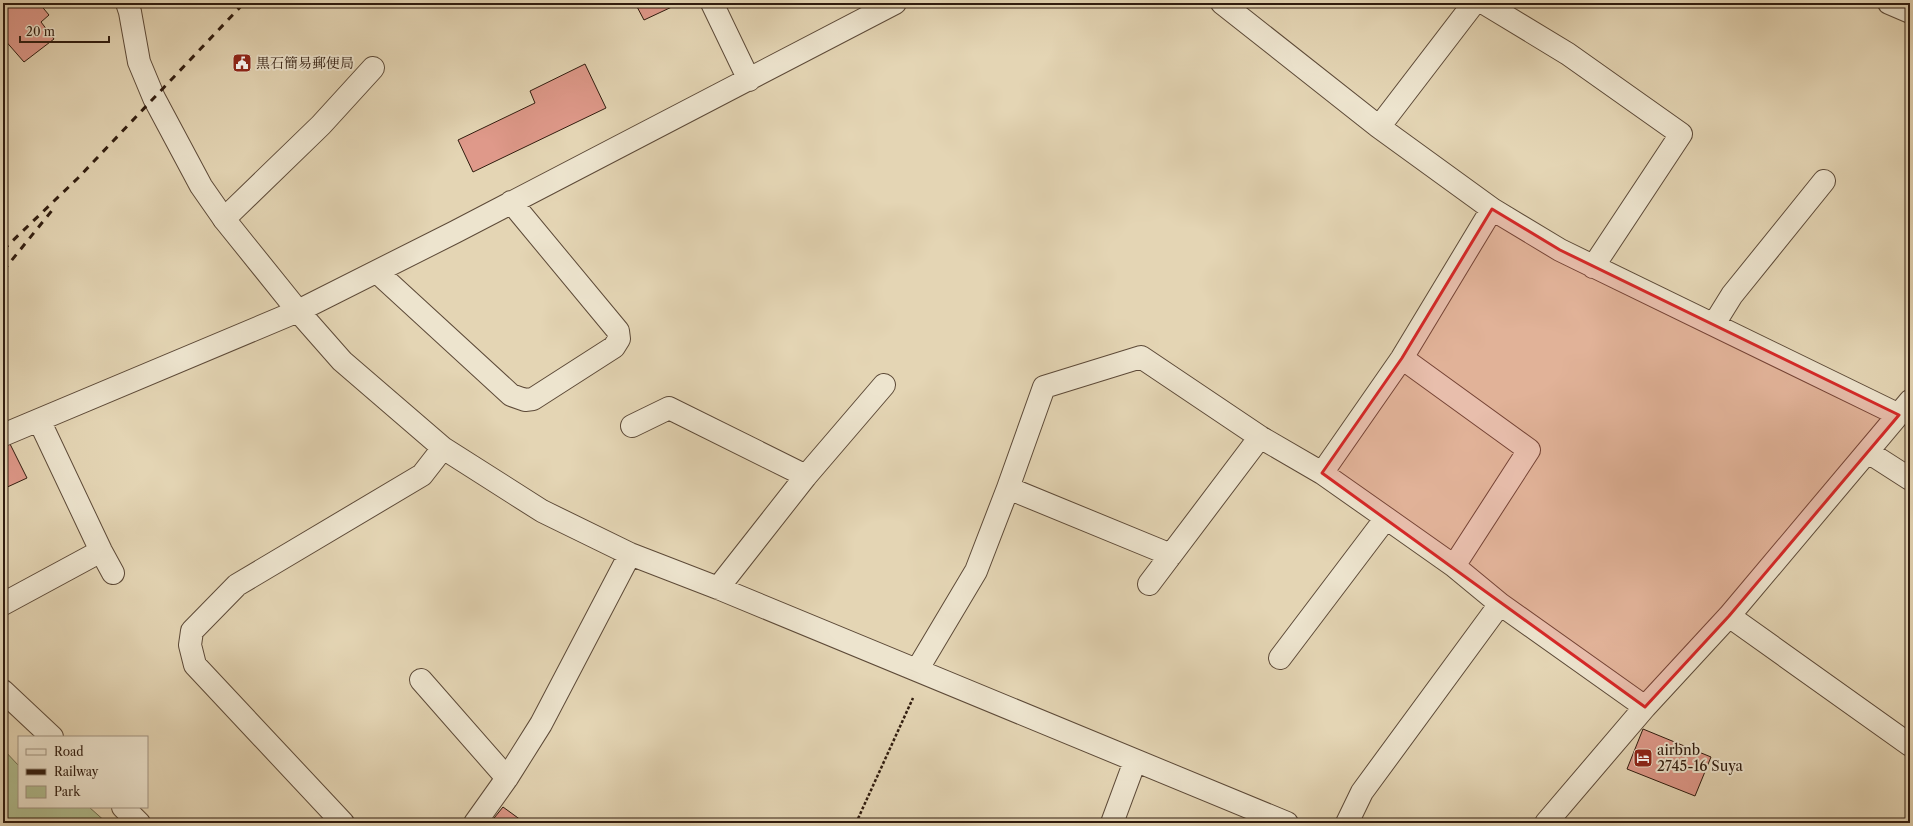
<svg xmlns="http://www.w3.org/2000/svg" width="1913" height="826" font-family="'Libre Caslon Text','Noto Serif JP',serif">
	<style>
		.green { fill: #b1be90; stroke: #706d50 }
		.building { fill: #df998a; stroke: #301c0f }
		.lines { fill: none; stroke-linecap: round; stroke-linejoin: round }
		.minor-casing { stroke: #5d4a38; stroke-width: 24 }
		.tertiary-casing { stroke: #5d4a38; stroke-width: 24 }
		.path { stroke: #301c0f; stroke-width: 2.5; stroke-dasharray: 3 2; stroke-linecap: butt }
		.minor { stroke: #ede4ce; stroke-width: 22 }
		.tertiary { stroke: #ede4ce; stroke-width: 22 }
		.rail { stroke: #301c0f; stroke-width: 3; stroke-dasharray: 7 7; stroke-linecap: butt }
		.marked { fill: #d62828; fill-opacity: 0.2; stroke: #d62828; stroke-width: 3; stroke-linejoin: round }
		.labels { text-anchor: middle; stroke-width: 4; stroke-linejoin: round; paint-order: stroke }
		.poi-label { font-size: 14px; fill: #301c0f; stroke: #ede4ce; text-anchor: start }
	</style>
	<rect width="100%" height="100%" fill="#e4d5b4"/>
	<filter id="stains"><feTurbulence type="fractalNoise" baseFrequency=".005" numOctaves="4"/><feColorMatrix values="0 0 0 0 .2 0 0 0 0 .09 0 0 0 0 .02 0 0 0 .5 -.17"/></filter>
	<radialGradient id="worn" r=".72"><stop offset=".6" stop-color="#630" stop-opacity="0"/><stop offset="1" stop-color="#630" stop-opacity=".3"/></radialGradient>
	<path class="green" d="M3,749L19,766V807H89L107,823H3Z"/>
	<path class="building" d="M3,3H39L49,15L41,22L54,39L24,62L3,38Z
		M635,3H675L676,5L644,20Z
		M585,64L606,108L473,172L458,140L535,103L530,91Z
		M9,442L27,478L3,489V445Z
		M1643,729L1711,757L1695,796L1627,769Z
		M503,807L525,823H490Z"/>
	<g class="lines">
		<g class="minor-casing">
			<path id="minor" d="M712,3L749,80
				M1222,3L1379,127
				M1474,3L1379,127L1492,209
				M1484,3L1568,54L1681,134L1593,267
				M1889,3L1910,12
				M224,219L321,125L373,68
				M377,272L511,395L525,400L533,399L614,347L619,339L618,331L511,202
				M298,311L342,361L443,448L542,511L630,554L718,588L1287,823
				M1714,324L1732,295L1824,181
				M39,420L101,551L113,573
				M632,426L669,408L806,476
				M3,435L298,311L455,232L895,3
				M1868,452L1910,479
				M1386,518L1322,473L1402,358
				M1171,555L1008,488L1044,387L1141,357L1260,437
				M1149,584L1260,437L1322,473
				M718,588L806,476L884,385
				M3,604L101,551
				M1500,604L1454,566L1529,450L1402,358L1492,209L1560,250L1899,415
				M1729,616L1910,745
				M1280,658L1386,518L1454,566
				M917,670L976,571L1008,488
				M421,680L507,778
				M3,691L52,737
				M123,807L139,823
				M343,823L195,665L190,645L192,631L237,585L422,475L443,448
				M475,823L507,778L541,724L630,554
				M1112,823L1135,761
				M1347,823L1362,792L1500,604L1645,707
				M1546,823L1645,707L1729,616L1910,401"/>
		</g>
		<g class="tertiary-casing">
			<path id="tertiary" d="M127,3L130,12L139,62L154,98L201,186L224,219L298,311"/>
		</g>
		<path class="path" d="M856,823L913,698"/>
		<use href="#minor" class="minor"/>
		<use href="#tertiary" class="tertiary"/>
		<path class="rail" d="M3,250L78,178L244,3
			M3,271L54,208"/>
	</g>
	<path class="marked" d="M1492,209L1560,250L1899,415L1729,616L1645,707L1322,473L1402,358Z"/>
	<defs>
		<g id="civic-square" transform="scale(1)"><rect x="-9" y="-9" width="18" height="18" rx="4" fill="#8f2418" stroke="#ede4ce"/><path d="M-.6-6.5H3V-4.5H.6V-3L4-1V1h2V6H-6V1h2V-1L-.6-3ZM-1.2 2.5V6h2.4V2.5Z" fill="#fff"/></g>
		<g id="hotel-square" transform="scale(1)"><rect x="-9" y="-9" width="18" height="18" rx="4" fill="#8f2418" stroke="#ede4ce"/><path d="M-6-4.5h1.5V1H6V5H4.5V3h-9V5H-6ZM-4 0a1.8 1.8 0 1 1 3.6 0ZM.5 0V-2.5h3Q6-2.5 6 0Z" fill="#fff"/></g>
	</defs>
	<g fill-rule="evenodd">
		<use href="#civic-square" x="242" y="63"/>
		<use href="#hotel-square" x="1643" y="758"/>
	</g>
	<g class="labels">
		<g class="poi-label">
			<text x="256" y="68">黒石簡易郵便局</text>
			<text x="1657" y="755">airbnb<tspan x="1657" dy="16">2745-16 Suya</tspan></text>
		</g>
	</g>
	<rect width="1913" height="826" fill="none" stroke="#e4d5b4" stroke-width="16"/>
	<rect x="4" y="4" width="1905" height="818" fill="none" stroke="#301c0f" stroke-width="2"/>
	<rect x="8" y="8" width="1897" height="810" fill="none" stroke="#301c0f"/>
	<rect x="18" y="736" width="130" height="72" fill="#ede4ce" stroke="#a19482"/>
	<rect x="26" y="749" width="20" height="6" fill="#ede4ce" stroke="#a19482"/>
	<text x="54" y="756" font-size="12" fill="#301c0f">Road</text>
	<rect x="26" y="769" width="20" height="6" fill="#301c0f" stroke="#a19482"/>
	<text x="54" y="776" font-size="12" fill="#301c0f">Railway</text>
	<rect x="26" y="786" width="20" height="12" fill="#b1be90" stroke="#a19482"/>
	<text x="54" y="796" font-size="12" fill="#301c0f">Park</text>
	<path d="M20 36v6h89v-6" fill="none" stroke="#301c0f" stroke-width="2"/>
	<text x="26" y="36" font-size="12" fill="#301c0f" stroke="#ede4ce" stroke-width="3" paint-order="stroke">20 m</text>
	<rect width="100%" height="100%" filter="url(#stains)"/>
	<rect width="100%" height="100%" fill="url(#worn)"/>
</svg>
